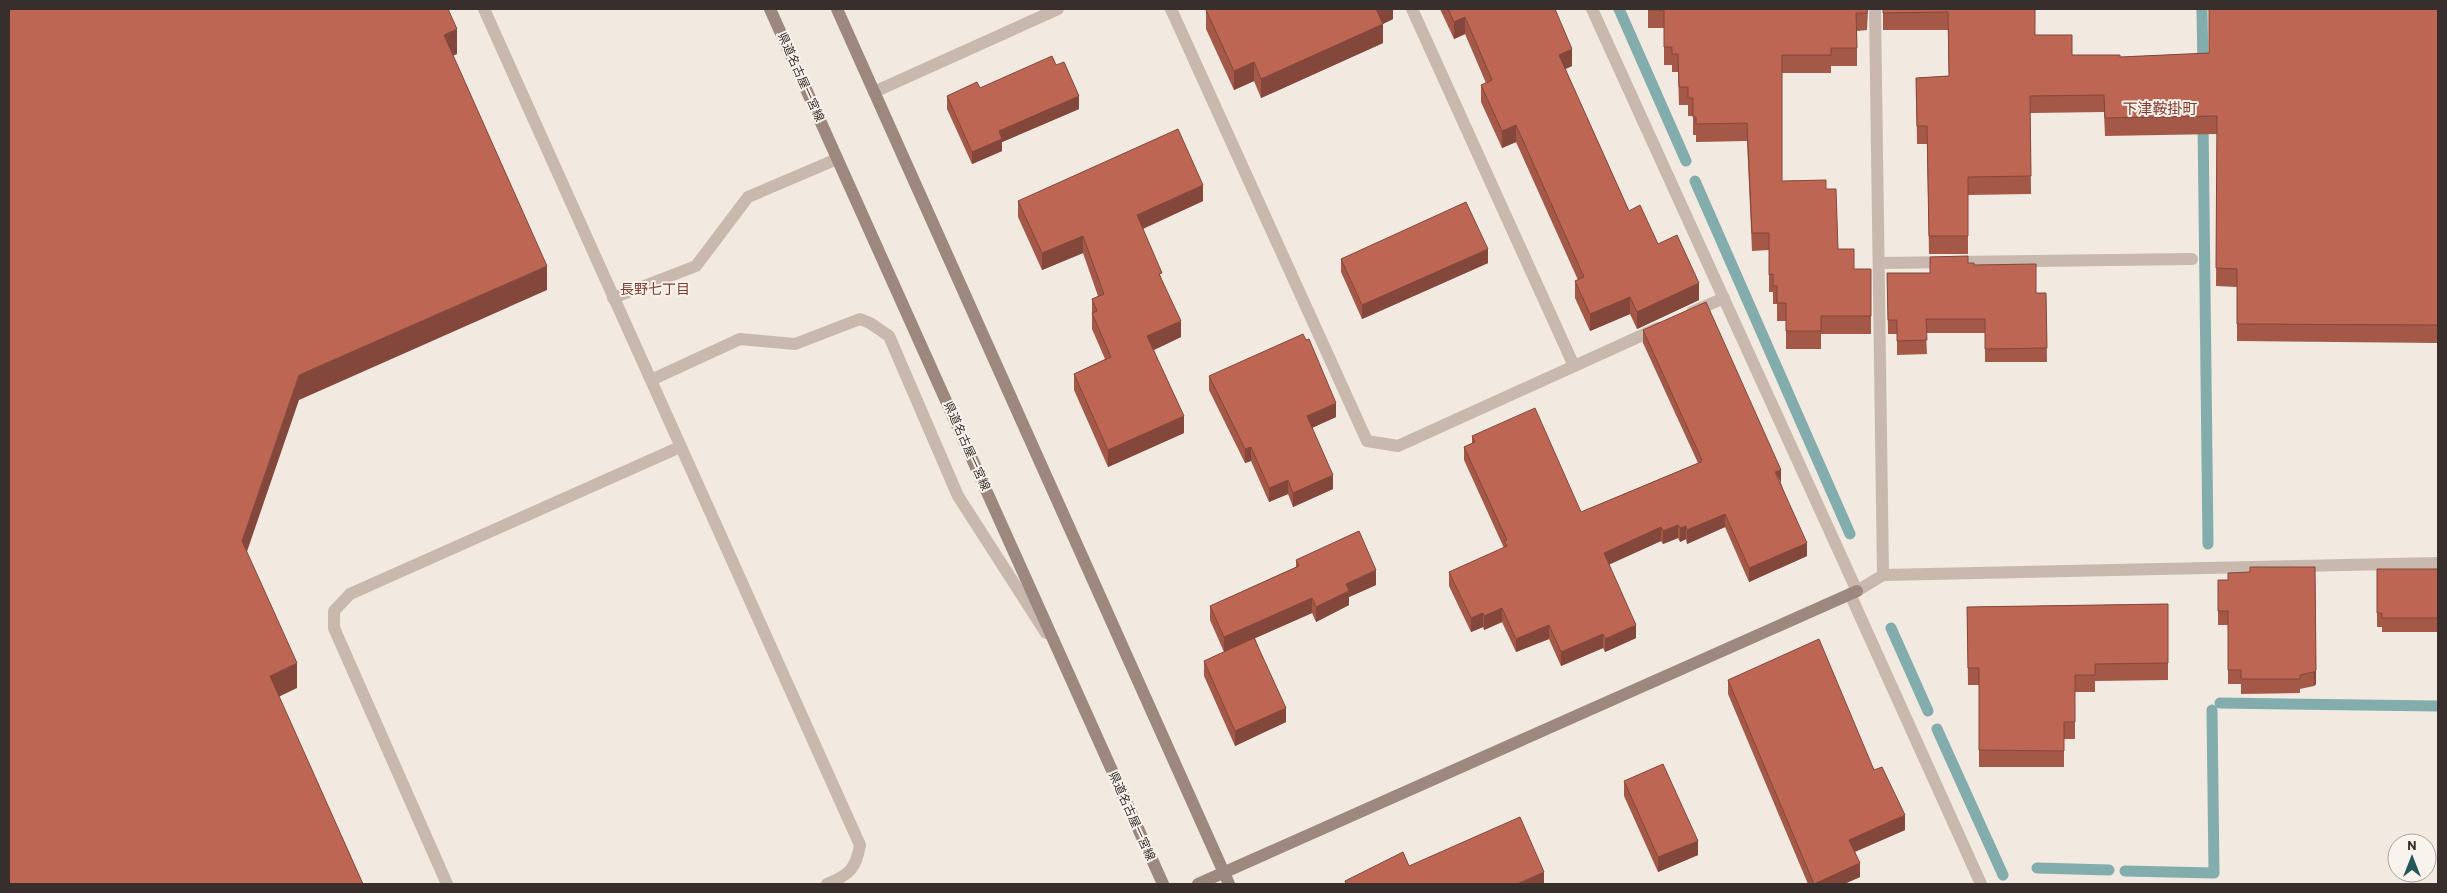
<svg xmlns="http://www.w3.org/2000/svg" width="2447" height="893" font-family="Barlow,'Noto Sans JP',sans-serif">
	<style>
		.lines { fill: none; stroke-linecap: round; stroke-linejoin: round }
		.stream { stroke: #82adac; stroke-width: 11 }
		.lane { stroke: #c9b8ad; stroke-width: 12 }
		.street { stroke: #c9b8ad; stroke-width: 12 }
		.secondary { stroke: #9d887f; stroke-width: 12 }
		.wall { fill: #a35848 }
		.shaded-wall { fill: #84473b }
		.building { fill: #bd6654; stroke: #84473b }
		.labels { text-anchor: middle; stroke-width: 4; stroke-linejoin: round; paint-order: stroke }
		.street-label { font-size: 12px; fill: #382e2b; stroke: #f9f3ed }
		.neighbourhood-label { font-size: 14px; fill: #81392a; stroke: #f9f3ed }
		.quarter-label { font-size: 15px; fill: #81392a; stroke: #f9f3ed }
	</style>
	<rect width="100%" height="100%" fill="#f2e9e1"/>
	<g class="lines">
		<path class="stream" d="M1619,9L1686,161
			M2202,9L2203,67
			M2203,120L2208,544
			M1695,181L1850,534
			M1891,628L1928,711
			M2220,703L2438,706
			M1937,729L2003,875
			M2037,868L2109,870
			M2125,871L2214,873L2212,710"/>
		<path class="lane" d="M484,9L860,845C856,869 849,875 827,884
			M613,298L696,266L748,197L837,159
			M651,380L740,339L795,344L860,319L870,323L889,336L958,496L1046,633
			M447,884L334,628V611L350,594L680,447"/>
		<path class="street" d="M1171,9L1367,441L1398,446L1658,328
			M1412,9L1574,366
			M1592,9L1857,591L1883,575L2438,563
			M1875,9L1883,575
			M874,92L1058,9
			M1879,263L2192,259
			M1692,312L1724,298
			M1850,594L1981,884"/>
		<path class="secondary" d="M770,9L1163,884
			M837,9L1229,884
			M1198,884L1857,591"/>
	</g>
	<path class="wall" d="M1393,9V19L1383,24V43L1261,98L1254,81L1234,90L1206,29V10Z
		M1440,9H1555L1572,66L1565,69L1629,211L1658,244L1699,300L1637,329L1630,314L1590,331L1575,298V281L1578,280L1516,142L1502,148L1481,102V85L1486,83L1465,34L1454,39Z
		M1648,9H1868L1867,30L1857,31V66H1831V73H1782V181L1826,189L1838,249L1854,269H1871V334H1821V349H1786V321H1777V304H1773V292H1769V250L1752,251L1747,141L1696,142V135H1693V116H1688V105H1679L1678,72H1672V65H1664V28H1648Z
		M1883,9H2035V35L2072,55L2120,57L2209,53L2438,9V343L2237,341V287L2216,286L2217,134L2105,136L2104,112L2030,113L2031,194L1968,195V254H1929L1927,144H1917L1916,78L1949,76L1948,30H1883Z
		M980,88L1079,109L1002,142V151L972,164L947,109V96Z
		M1018,201H1203L1143,229L1162,280L1181,337L1154,350L1184,433L1108,467L1074,390V374L1105,359L1092,329V299L1098,296L1083,253L1042,270L1018,217Z
		M1341,259L1488,263L1362,319L1341,272Z
		M1968,263L1974,265L2036,293H2046L2047,362H1985V333H1926L1927,354L1897,355V334H1888L1887,273H1930Z
		M1643,330L1781,483L1807,556L1749,582L1725,527L1687,544L1686,539L1680,542L1678,538L1663,544L1661,541L1609,564L1636,638L1605,652L1603,648L1561,666L1549,639L1516,652L1502,622L1484,630L1483,627L1471,632L1449,586V572L1504,548L1464,460V447L1472,443V436L1581,512L1698,463L1643,343Z
		M1209,376L1336,417L1312,428L1333,489L1293,507L1288,494L1269,502L1251,461L1245,463L1209,390Z
		M1296,560L1376,585L1349,597V605L1316,622L1312,613L1255,638L1286,722L1235,746L1204,676V661L1224,652L1210,620V606L1296,567Z
		M2250,567H2315L2316,684L2314,686L2300,689V693L2241,694V684H2228V625H2218V580H2228L2250,572Z
		M2377,569H2438V632H2382V627H2377Z
		M2168,604V680L2095,681V692H2075V739H2064V767H1979V685H1968L1967,607Z
		M1728,680L1874,770L1905,830L1855,852L1860,877L1844,884H1808L1728,694Z
		M1624,781L1698,855L1658,872L1624,796Z"/>
	<path class="shaded-wall" d="M1376,9H1393V19L1376,27Z
		M1465,17V34L1454,39V22Z
		M1383,24V43L1261,98V79Z
		M457,29V54L444,60V35Z
		M1572,49V66L1559,72V55Z
		M1254,62V81L1234,90V71Z
		M1079,96V109L1002,142V151L972,164V152L999,131Z
		M1516,125V142L1502,148V131Z
		M1203,185V201L1137,231V215Z
		M1083,236V253L1042,270V253Z
		M1488,249V263L1362,319V305Z
		M547,266V290L299,400L242,566V541L299,375Z
		M1699,283V300L1637,329V312Z
		M1630,297V314L1590,331V314Z
		M1181,321V337L1147,353V336Z
		M1336,403V417L1307,430V416Z
		M1184,416V433L1108,467V450Z
		M1251,447V461L1245,463V449Z
		M1781,470V483L1775,472Z
		M1333,475V489L1293,507V493Z
		M1288,480V494L1269,502V488Z
		M1725,514V527L1687,544V530Z
		M1678,525V538L1663,544V531Z
		M1686,526V539L1680,542V528Z
		M1661,527V541L1604,567V553Z
		M1807,543V556L1749,582V568Z
		M1376,570V585L1349,597V605L1316,622V607L1346,584Z
		M1312,598V613L1224,652V637Z
		M1502,608V622L1484,630V616Z
		M1483,613V627L1471,632V618Z
		M1549,625V639L1516,652V639Z
		M1636,625V638L1605,652V639Z
		M1603,634V648L1561,666V652Z
		M297,663V688L270,701V676Z
		M2316,670V684L2314,686V672Z
		M1286,708V722L1235,746V731Z
		M1905,815V830L1849,854V840Z
		M1698,841V855L1658,872V857Z
		M1860,863V877L1844,884H1814Z
		M1544,872V884H1517Z"/>
	<path class="building" d="M9,9H448L457,29L444,35L547,266L299,375L242,541L297,663L270,676L363,884H9Z
		M1209,9H1376L1383,24L1261,79L1254,62L1234,71L1206,10Z
		M1448,9H1555L1572,49L1559,55L1629,211L1640,205L1658,244L1677,235L1699,283L1637,312L1630,297L1590,314L1575,281L1584,277L1516,125L1502,131L1481,85L1492,80L1465,17L1454,22Z
		M1648,9H1867V13H1856L1857,48H1831V55H1782V181L1826,180V189H1836L1838,249H1854V269H1871V316H1821V331H1786V303H1777V286H1773V274L1769,275V233H1752L1747,123L1696,124V117H1693V98H1688V87H1679L1678,54H1672V47H1664V10H1648Z
		M1883,9H2035V35H2072V55H2120V57L2209,53V9H2438V325L2237,324V269L2216,268L2217,116L2105,118L2104,95L2030,96L2031,176L1968,177V236H1929L1927,126H1917L1916,78L1949,76L1948,12L1883,13Z
		M1052,56L1056,65L1064,62L1079,96L999,131L1002,139L972,152L947,96L977,82L980,88Z
		M1178,129L1203,185L1137,215L1162,273L1159,274L1181,321L1147,336L1184,416L1108,450L1074,374L1111,357L1092,313L1097,311L1092,299L1104,294L1083,236L1042,253L1018,201Z
		M1466,202L1488,249L1362,305L1341,259Z
		M1968,256V263H1974V265L2036,264V293H2046L2047,348L1985,349V319H1926L1927,340L1897,341V320H1888L1887,273H1930V257Z
		M1706,302L1781,470L1775,472L1807,543L1749,568L1725,514L1687,530L1686,526L1680,528L1678,525L1663,531L1661,527L1604,553L1636,625L1605,639L1603,634L1561,652L1549,625L1516,639L1502,608L1484,616L1483,613L1471,618L1449,572L1507,546L1504,541L1507,540L1464,447L1475,442L1472,436L1535,408L1581,512L1701,462L1702,460L1643,330Z
		M1303,334L1306,340L1309,339L1336,403L1307,416L1333,475L1293,493L1288,480L1269,488L1251,447L1245,449L1209,376Z
		M1359,531L1376,570L1346,584L1349,591L1316,607L1312,598L1224,637L1210,606L1299,566L1296,560Z
		M2250,567H2315L2316,670L2314,672L2300,675V679H2241V670H2228V611H2218V580H2228V573L2250,572Z
		M2377,569H2438V618H2382V613H2377Z
		M2168,604V663L2095,664V675H2075V722H2064V751L1979,750V668H1968L1967,607Z
		M1254,638L1286,708L1235,731L1204,661Z
		M1819,639L1874,770L1882,767L1905,815L1849,840L1860,863L1814,884L1728,680Z
		M1663,764L1698,841L1658,857L1624,781Z
		M1520,817L1544,872L1517,884H1346L1345,881L1403,852L1409,866Z"/>
	<g class="labels">
		<g class="street-label">
			<text transform="translate(801 77) rotate(66)" y="4">県道名古屋一宮線</text>
			<text transform="translate(967 446) rotate(66)" y="4">県道名古屋一宮線</text>
			<text transform="translate(1132 816) rotate(66)" y="4">県道名古屋一宮線</text>
		</g>
		<g class="neighbourhood-label">
			<text x="655" y="294">長野七丁目</text>
		</g>
		<g class="quarter-label">
			<text x="2160" y="114">下津鞍掛町</text>
		</g>
	</g>
	<rect width="2447" height="893" fill="none" stroke="#382e2b" stroke-width="20"/>
	<g transform="translate(2412 858)"><circle r="24" fill="#f9f3ed" stroke="#aca49f"/>
	<path d="M0-4L9 19L0 12L-9 19Z" fill="#245757"/>
	<text y="-8" font-size="14" font-weight="bold" text-anchor="middle" fill="#382e2b">N</text>
	</g>
</svg>
